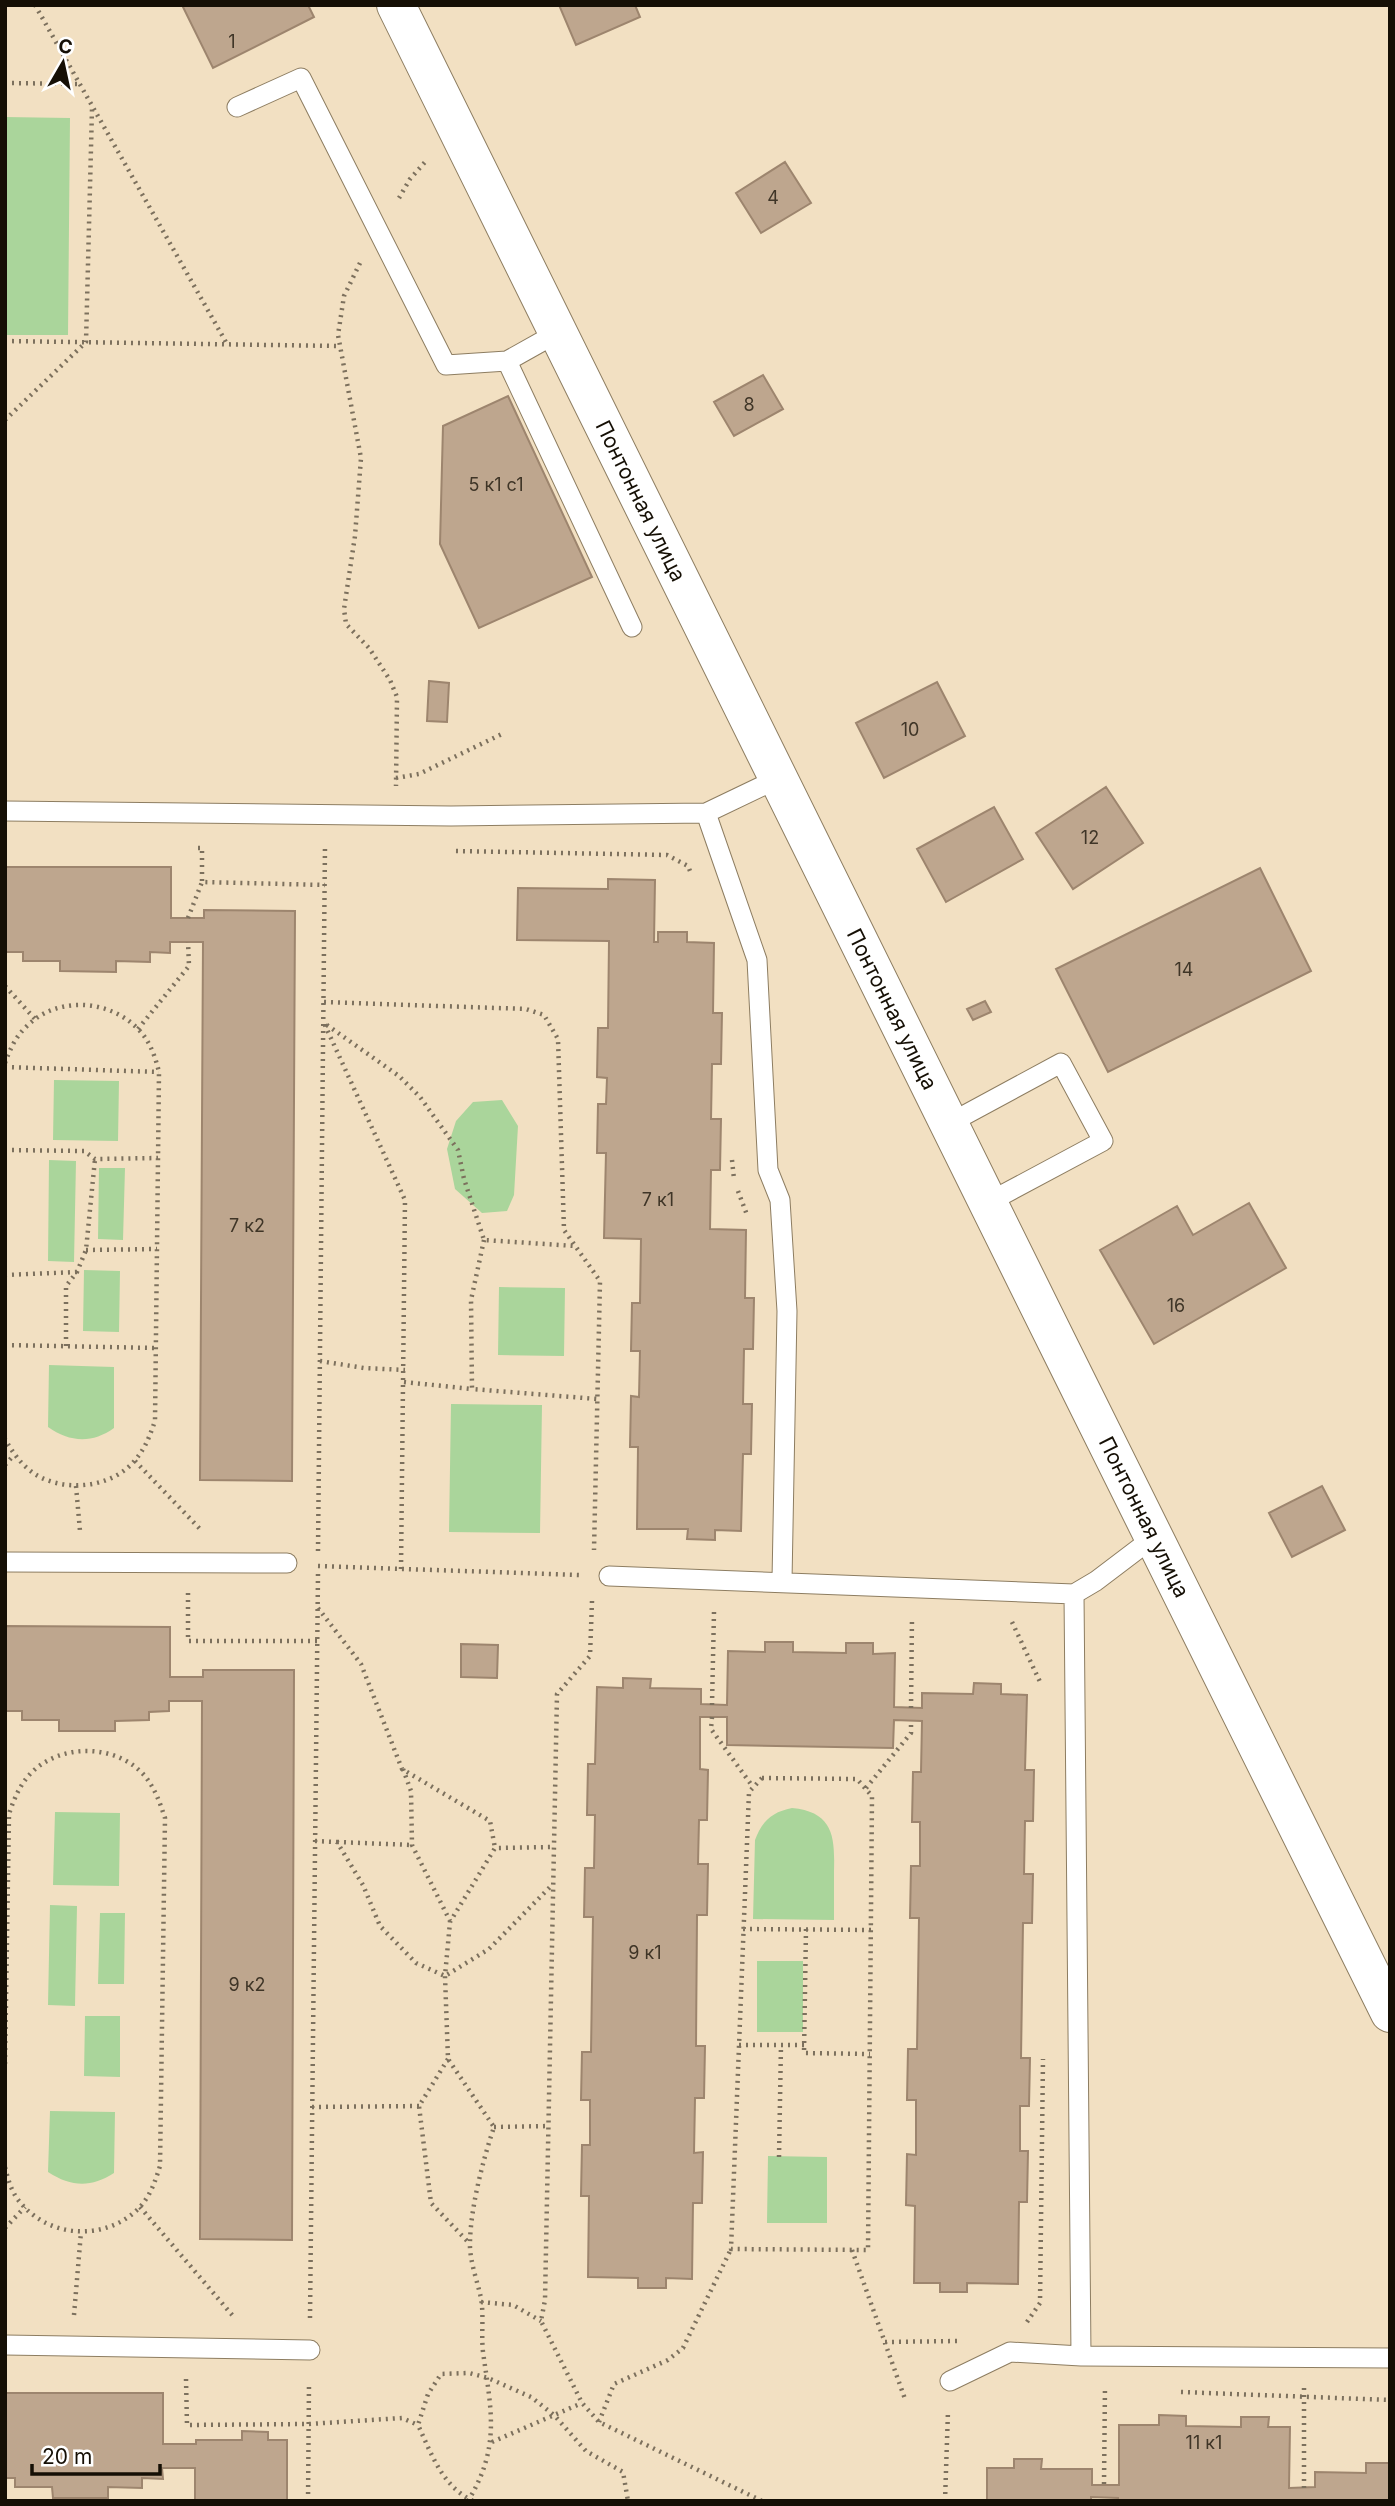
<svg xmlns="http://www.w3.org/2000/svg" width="1395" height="2506" font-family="Inter,sans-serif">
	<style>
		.green { fill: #aad59b }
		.building { fill: #bea68e; stroke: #9d856e; stroke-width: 2 }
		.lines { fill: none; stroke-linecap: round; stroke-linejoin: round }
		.lane-casing { stroke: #8d7d61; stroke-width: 21 }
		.street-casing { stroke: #8d7d61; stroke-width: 40 }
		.path { stroke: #7c705d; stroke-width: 4.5; stroke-dasharray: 2 5; stroke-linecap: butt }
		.lane { stroke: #fff; stroke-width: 19 }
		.street { stroke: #fff; stroke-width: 38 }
		.labels { text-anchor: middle; stroke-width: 6; stroke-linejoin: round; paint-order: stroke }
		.number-label { font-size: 18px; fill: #3f3527 }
		.street-label { font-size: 21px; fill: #150f05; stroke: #fff }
	</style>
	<rect width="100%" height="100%" fill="#f2e0c2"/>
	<path class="green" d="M5,117L70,118L68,335H5Z
		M54,1080L119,1081L118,1141L53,1140Z
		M502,1100L518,1126L514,1195L507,1211L482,1213L455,1189L447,1149L456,1121L473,1102Z
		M49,1160L76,1161L74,1262L48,1261Z
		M99,1168H125L123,1240L98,1239Z
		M84,1270L120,1271L119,1332L83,1331Z
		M499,1287L565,1288L564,1356L498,1355Z
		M49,1365L114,1367V1428C92,1444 69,1442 48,1427Z
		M451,1404L542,1405L540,1533L449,1532Z
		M792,1808C833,1812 835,1836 834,1871C834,1887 834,1904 834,1920L753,1919L755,1840C762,1821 772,1812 792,1808Z
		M55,1812L120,1813L119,1886L53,1885Z
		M50,1905L77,1906L75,2006L48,2005Z
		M100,1913H125L124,1984H98Z
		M757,1961H803V2032H757Z
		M85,2016H120V2077L84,2076Z
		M50,2111L115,2112L114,2173C91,2188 71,2187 48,2172Z
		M768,2156L827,2157V2223H767Z"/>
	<path class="building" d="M182,5H308L314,17L213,68Z
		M559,5H635L640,17L576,45Z
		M785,162L811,203L761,233L736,193Z
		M763,375L783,409L734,436L714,402Z
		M508,396L592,577L479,628L440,544L443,426Z
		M429,681L449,683L447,722L427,721Z
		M937,682L965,736L884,778L856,723Z
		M1106,787L1143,843L1073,889L1036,833Z
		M994,807L1023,859L946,902L917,849Z
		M5,867H171V918H204V910L295,911L292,1481L200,1480L203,942H170V953L150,952V962L116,961V972L60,971V961H23V952H5Z
		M1260,868L1311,971L1108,1072L1056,969Z
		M608,879L655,880L654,942H658V932H687V942L714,943L713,1013H722L721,1064H712L711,1119H721L720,1170H711L710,1229L746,1230L745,1298H754L753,1349H744L743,1404H752L751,1454H743L741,1531L715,1530V1540L687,1539L688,1529H637L638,1447H630L631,1396L639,1397L640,1351H631L632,1303H640L641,1239L604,1238L606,1153H597L598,1104H606L607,1078L597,1077L598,1028H608L609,941L517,940L518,888L608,889Z
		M985,1001L991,1012L973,1020L967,1009Z
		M1249,1203L1286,1268L1154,1344L1100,1250L1177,1206L1193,1235Z
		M1322,1486L1345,1530L1292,1557L1269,1513Z
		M5,1626L170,1627V1677H203V1670H294L292,2240L200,2239L202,1701H169V1711L149,1712V1720L115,1721V1731H59V1720H22V1711H5Z
		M765,1642H793V1652L846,1653V1643H873V1654L895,1653L894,1707L922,1708V1693L973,1694L974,1683L1001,1684V1694L1027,1695L1025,1770H1034L1033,1821H1025L1024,1874H1033L1032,1923H1023L1021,2058H1030L1029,2106H1020V2151H1028L1027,2202H1019L1018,2284L967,2283V2292H940V2283H914L915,2206L906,2205L907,2154L916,2155V2100H907L908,2049H917L919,1918H910L911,1866H920V1822H912L913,1772H921L922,1721L894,1720L893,1748L727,1745V1717H700V1769L708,1770L707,1820H699L698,1864H708L707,1915H697L696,2046H705L704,2098H695L694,2153L703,2152L702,2203H693L692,2279L666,2278V2288H638V2278L588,2277L589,2196H581L582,2145H590V2100H581L582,2052H591L593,1917H584L585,1868H594L595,1815H587L588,1764H595L597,1687L623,1688V1678L651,1679L650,1688L701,1689V1704L727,1705L728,1651L765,1652Z
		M461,1644L498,1645L497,1678L461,1677Z
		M5,2393H163V2444H196V2440H242V2431L268,2432V2440H287V2501H195V2468H162L163,2479L142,2478V2488L108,2487V2498H53L52,2487H15V2478H5Z
		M1159,2415L1186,2416V2426L1241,2427V2417H1269L1268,2427H1290L1289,2488L1315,2487V2472L1366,2473V2463H1390V2501H1118V2498L1091,2497V2501H987V2468H1014V2459H1042L1041,2469H1092V2485H1119V2425H1159Z"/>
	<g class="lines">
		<g class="lane-casing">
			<path id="lane" d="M237,107L301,78L446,365L507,361
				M557,333L507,361L632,627
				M5,811L451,816L706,813L777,779
				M706,813L757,960L768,1170L780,1200L787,1311L782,1581
				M950,1123L1061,1063L1103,1141L989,1202
				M5,1562L287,1563
				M609,1576L1074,1594L1096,1581L1154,1537
				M1074,1594L1081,2356
				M5,2345L310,2350
				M950,2381L1010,2352L1081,2356L1390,2358"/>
		</g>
		<g class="street-casing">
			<g id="street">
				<path id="s1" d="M396,5C725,675 1058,1344 1390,2013"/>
			</g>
		</g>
		<path class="path" d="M35,5L227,344
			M5,83L80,84
			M399,198L410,179L425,162
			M360,263L344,296L338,335L361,458L355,536L344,609L346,624L369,648L390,680L397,697L396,786
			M5,341L339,346
			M5,420L86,342L92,109
			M396,778L419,774L504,733
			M198,848H202V882
			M456,851L667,855L688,866L690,871
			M188,918L202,882L325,885
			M5,986L35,1019
			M324,1002L526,1009L544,1015L558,1039L564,1230L600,1281L594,1550
			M138,1029L189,966L188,942
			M5,1063C10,1049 16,1036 27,1026C57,996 109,999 138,1029C150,1041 155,1056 159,1072L155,1421C150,1435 146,1447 136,1459C115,1486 72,1492 42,1478C25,1470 14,1455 5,1439
			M5,1067L159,1072
			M5,1150L84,1151L95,1159L158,1158
			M732,1160L734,1179
			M738,1191L747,1215
			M484,1240L471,1300L472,1389L597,1399
			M86,1250L157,1249
			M5,1275L77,1272
			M5,1345L156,1348
			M66,1346V1286L77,1272L86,1250L95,1159
			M320,1361L364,1368L405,1370
			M404,1382L472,1389
			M135,1461L202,1531
			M5,1465L14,1455
			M76,1486L80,1531
			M318,1551L325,846
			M318,1566L579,1575
			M401,1569L405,1200L324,1023L399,1076L420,1097L458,1150L464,1179L484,1240L575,1246
			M188,1593V1641H317
			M592,1601L590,1656L557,1694L545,2300L541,2321L582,2403L599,2422L762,2501
			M318,1608L361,1664L402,1769L490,1821L495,1848
			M1012,1622L1041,1684
			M712,1705L714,1612
			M911,1708L912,1617
			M712,1717L711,1729L753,1787
			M403,1769L411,1791L412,1845L450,1921
			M762,1778L857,1779L872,1796L868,2250L731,2249L749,1792Z
			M866,1788L911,1733V1720
			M315,1841L337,1842L363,1885L380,1926L416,1963L445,1976L489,1949L552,1885
			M337,1842L412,1845
			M743,1929L871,1930
			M806,1929L804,2053L870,2054
			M739,2045H804
			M448,2059L419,2106L431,2203L469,2243
			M5,2064L9,1814C14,1799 20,1784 32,1772C62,1743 116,1744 144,1775C155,1788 160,1803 165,1818L160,2166C155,2182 150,2197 138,2209C105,2241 49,2239 19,2201C11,2191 8,2179 5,2167
			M312,2107L419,2106
			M494,2127L550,2126
			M779,2157L781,2045
			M140,2207L233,2316
			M5,2228L25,2207
			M852,2250L905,2399
			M481,2302L513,2305L541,2321
			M74,2315L81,2232
			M310,2318L318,1574
			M1027,2322L1040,2303L1043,2059
			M885,2342L958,2341
			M186,2379L187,2425L309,2424L402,2418L418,2425
			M1181,2392L1390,2400
			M599,2422L614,2384L668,2360L683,2348L731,2249
			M492,2442L582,2403
			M1104,2484L1105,2386
			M1304,2488V2387
			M308,2501L309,2383
			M468,2501C501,2447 491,2410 483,2352C481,2334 484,2316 481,2298C477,2280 469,2259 470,2241C471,2206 483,2160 494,2127L448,2059L445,1976L450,1922L495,1848L553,1847
			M473,2501C442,2486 432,2455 418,2425L428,2394L441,2374L469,2373L488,2378L531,2397L554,2415L586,2451L623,2472L628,2501
			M945,2501L948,2411
			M1103,2501V2497
			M1303,2501V2500"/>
		<use href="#lane" class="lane"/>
		<use href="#street" class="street"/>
	</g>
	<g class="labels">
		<g class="number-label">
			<text x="232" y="48">1</text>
			<text x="773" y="204">4</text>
			<text x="749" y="411">8</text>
			<text x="496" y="491">5 к1 с1</text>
			<text x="910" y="736">10</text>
			<text x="1090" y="844">12</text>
			<text x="1184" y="976">14</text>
			<text x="658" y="1206">7 к1</text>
			<text x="247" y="1232">7 к2</text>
			<text x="1176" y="1312">16</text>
			<text x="645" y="1959">9 к1</text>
			<text x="247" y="1991">9 к2</text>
			<text x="1204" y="2449">11 к1</text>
		</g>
		<g class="street-label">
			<text dy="7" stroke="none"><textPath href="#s1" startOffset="553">Понтонная улица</textPath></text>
			<text dy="7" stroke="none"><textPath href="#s1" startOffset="1120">Понтонная улица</textPath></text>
			<text dy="7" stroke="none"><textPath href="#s1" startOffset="1687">Понтонная улица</textPath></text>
		</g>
	</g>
	<rect width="1395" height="2506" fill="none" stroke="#150f05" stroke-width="14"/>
	<g transform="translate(63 63) rotate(9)" stroke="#ffffff" stroke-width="5" paint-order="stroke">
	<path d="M0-5L12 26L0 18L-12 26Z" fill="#150f05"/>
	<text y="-10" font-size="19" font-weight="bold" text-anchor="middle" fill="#150f05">С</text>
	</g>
	<path d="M32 2464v10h128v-10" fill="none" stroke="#150f05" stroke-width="3.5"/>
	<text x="42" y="2464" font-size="21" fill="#150f05" stroke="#ffffff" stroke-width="5" paint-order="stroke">20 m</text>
</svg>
